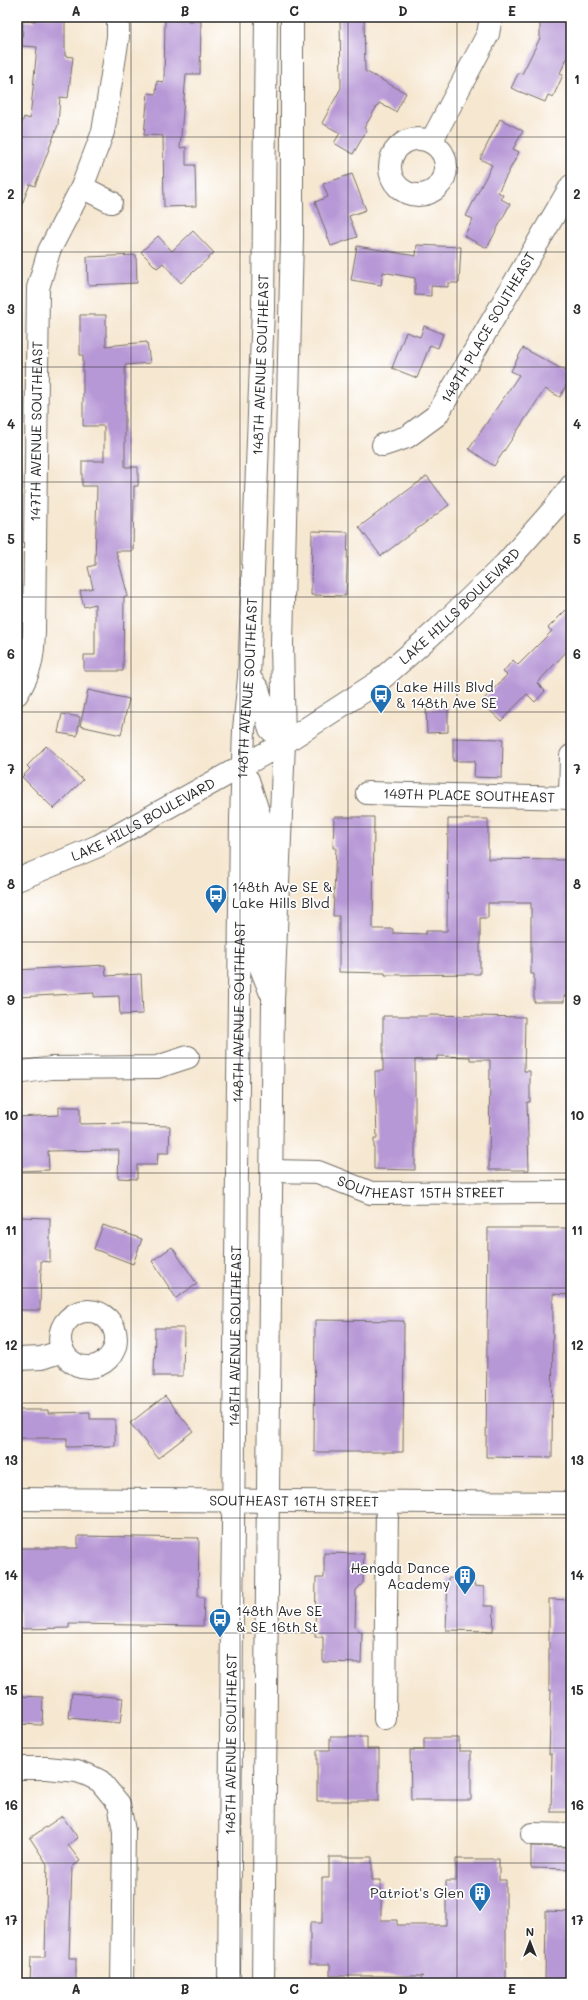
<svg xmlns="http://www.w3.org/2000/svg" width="588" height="2000" font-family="Mali,sans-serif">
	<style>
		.building { fill: #b798d6 }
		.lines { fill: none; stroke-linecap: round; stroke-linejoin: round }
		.minor-casing { stroke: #726d65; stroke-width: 24 }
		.major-casing { stroke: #726d65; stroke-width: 24 }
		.minor { stroke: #fff; stroke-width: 22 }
		.major { stroke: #fff; stroke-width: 22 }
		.grid { fill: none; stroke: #2b2b2b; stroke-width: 1; stroke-opacity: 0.55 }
		.labels { text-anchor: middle; stroke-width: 3.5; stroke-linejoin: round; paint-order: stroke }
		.street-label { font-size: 14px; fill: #2b2b2b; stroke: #fff }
		.poi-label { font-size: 14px; fill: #2b2b2b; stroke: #fff; text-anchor: start }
		.neatline { fill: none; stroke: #2b2b2b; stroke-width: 1.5 }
		.grid-label { font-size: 13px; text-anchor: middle; font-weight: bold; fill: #2b2b2b }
	</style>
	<rect width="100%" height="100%" fill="#fff"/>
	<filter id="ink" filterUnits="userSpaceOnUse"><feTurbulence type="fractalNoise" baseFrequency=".025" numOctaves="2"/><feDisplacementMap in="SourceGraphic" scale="8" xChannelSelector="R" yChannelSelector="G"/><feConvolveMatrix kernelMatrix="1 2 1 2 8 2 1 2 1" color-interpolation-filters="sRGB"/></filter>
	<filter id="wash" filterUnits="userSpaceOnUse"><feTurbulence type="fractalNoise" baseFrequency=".012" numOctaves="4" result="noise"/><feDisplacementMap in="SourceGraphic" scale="16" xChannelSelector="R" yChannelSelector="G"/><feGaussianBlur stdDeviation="0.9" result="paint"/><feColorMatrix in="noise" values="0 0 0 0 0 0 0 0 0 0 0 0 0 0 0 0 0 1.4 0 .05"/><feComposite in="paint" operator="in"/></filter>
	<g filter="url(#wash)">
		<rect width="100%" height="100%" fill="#f6e7d0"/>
		<g id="blocks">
			<path class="building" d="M35,17H65V56L73,57L68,98L60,97L58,125L35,186L30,184L18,214L17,137L24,117L30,119L37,47L22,46L23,21H35Z
				M165,17H189L188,21H201L200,74H186L180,148L186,147V165H195L196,206L164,207L163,136L144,135L148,93L156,94L157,81L164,82Z
				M340,17H364L365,71L406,93L396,112L379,103L364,128L367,130L353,154L334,143L340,133L322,123L341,88Z
				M540,17H571V50L560,73L563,75L553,97L548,95L545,102L511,88L519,72L522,74L540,38Z
				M500,119L523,131L513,149L519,152L498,192L503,195L501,199L510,204L487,248L464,236L473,219L466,216L492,165L480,159Z
				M352,174L366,210L349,216L357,237L331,246L315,202L328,197L323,184Z
				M193,231L214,253L181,283L163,263L157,268L141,252L158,236L172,251Z
				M417,245L461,247L459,283H448V287L431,286V296L415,295V278L383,272L381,285L351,280L357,246L416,256Z
				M136,255L137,283L88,285L87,257Z
				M80,315H106V346L147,342L150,363L125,365V467H138V486H134L133,551H116L128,596L124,597L123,671H84V655H95V604L84,607L80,591L93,588L88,567L95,565L97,486H82V461H104V426H83V355H80Z
				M424,326L443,334L438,348L430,345L417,378L392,368L406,332L420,337Z
				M523,348L571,374V376L560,397L545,389L494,466L469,449L519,375L511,371Z
				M427,476L449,505L381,556L359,527Z
				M312,531L348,532L346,596L311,595Z
				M571,605V647L537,683L545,691L535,702L527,694L501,721L481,702L507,675L503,672L513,660L518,665L552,631L548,628Z
				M88,690L129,699L121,735L80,726Z
				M426,708H448V732L427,733Z
				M62,714L80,717L77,736L58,733Z
				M453,738L503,739L502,778L474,777L475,761H453Z
				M46,746L83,780L54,809L22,777L30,769L27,766Z
				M334,817H374L373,929H393V933L426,934V931H447L448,819H488V859L565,860V864H571V996H564V1002H534V974H531V903H488V918H480V974L385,975V973L339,972V916H333L336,848H333Z
				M105,965L106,976L141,974L143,1014L120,1015L119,996L94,997V993L17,997V970Z
				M429,1015L525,1017L524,1071H530V1102H527L529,1170H489L490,1060H470V1057L437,1056V1060H415V1170L374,1169V1139H377L375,1071H383V1016H429Z
				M59,1107H80V1124L130,1123V1125L170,1126L169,1153H158L157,1165H137V1179L118,1178L119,1150L48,1151L49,1170L17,1171V1117L59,1115Z
				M18,1217L50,1218V1262L41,1261L40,1310H17Z
				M103,1225L142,1239L133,1264L94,1249Z
				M488,1228H571V1295L553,1294L552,1458L486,1457Z
				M172,1247L197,1284L176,1298L152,1261Z
				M315,1320L404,1321L403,1452H314Z
				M155,1328H184L183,1376H154Z
				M165,1396L193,1431L158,1458L130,1423Z
				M17,1410H48V1413L90,1412V1419H115V1446L67,1447V1438H17Z
				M78,1536L199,1538L198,1597H204L203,1626L69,1624V1628L20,1629L19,1548H78Z
				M324,1553L364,1554L363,1583L356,1590L355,1627L362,1633L361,1663L323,1662V1637H315L316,1578H324Z
				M448,1578L474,1579V1586L484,1587V1606H494L493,1631L446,1630Z
				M549,1599L571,1600V1812H551L552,1754H549L551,1690H549Z
				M72,1693L123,1698L120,1723L69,1718Z
				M17,1696L43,1697L42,1725L17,1724Z
				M330,1737H367V1749H379V1801H317V1750H330Z
				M424,1738H459V1751H471V1800H411L410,1750H424Z
				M62,1816L78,1838L68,1845L80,1861L72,1867L69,1958H76V1983H30L31,1957H45L47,1864L30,1838Z
				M531,1846L571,1847V1869L531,1868Z
				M329,1857H372V1880H381V1920H397V1925H446V1881H456V1859H499V1880H506V1983H417L423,1976H330V1964H310V1923H322V1878H329Z
				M546,1911L571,1912V1983H545Z"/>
		</g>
	</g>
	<g filter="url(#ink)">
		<use href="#blocks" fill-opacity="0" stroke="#726d65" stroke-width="1"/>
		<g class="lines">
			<g class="minor-casing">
				<g id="minor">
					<circle cx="418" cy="167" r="28"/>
					<path d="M431,142L488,34L491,17"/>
					<path d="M82,187L111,202"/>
					<path id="s1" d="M383,445L407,437L437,415L571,186"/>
					<path id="s2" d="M17,694C31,672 33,658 34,632L38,288L49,251L82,187L103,132L118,37V17"/>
					<path id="s3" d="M367,793L571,798"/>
					<path d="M570,798L571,756"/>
					<path id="s4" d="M17,880L98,846L284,743L378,682L438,629L505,564L553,510L571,486"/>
					<path d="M17,1073L51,1068L157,1067L188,1057"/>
					<path id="s5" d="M272,1171L318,1172L371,1193L571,1192"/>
					<circle cx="88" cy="1339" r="28"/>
					<path d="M17,1359L41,1358L63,1351"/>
					<path id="s6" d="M17,1499L571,1503"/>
					<path d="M385,1719L387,1502"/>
					<path d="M17,1768H47L77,1771L88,1775L100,1781L119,1804L124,1831L122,1983"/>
					<path d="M532,1834L571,1835"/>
				</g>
			</g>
			<g class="major-casing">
				<g id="major">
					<path d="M249,677L258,689L270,729L284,743"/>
					<path d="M248,780L261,821L259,963L270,991"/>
					<path id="s7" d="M229,1983L232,1614L241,819L244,730L249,677L263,309L266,17"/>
					<path d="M263,1983L273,1000L284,743L282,643L292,238V17"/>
				</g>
			</g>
			<use href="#minor" class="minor"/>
			<use href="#major" class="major"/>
		</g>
	</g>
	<path class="grid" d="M131,17V1983M240,17V1983M348,17V1983M457,17V1983M17,137H571M17,252H571M17,367H571M17,482H571M17,597H571M17,712H571M17,827H571M17,942H571M17,1058H571M17,1173H571M17,1288H571M17,1403H571M17,1518H571M17,1633H571M17,1748H571M17,1863H571"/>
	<defs>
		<g id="bus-pin" transform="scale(1.15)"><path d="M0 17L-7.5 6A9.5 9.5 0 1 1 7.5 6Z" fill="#1f6fb2" stroke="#fff"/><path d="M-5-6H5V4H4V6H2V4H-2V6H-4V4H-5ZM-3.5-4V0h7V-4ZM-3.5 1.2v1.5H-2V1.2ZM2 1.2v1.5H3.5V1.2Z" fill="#fff"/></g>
		<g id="building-pin" transform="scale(1.15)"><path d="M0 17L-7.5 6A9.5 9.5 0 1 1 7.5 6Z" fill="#1f6fb2" stroke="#fff"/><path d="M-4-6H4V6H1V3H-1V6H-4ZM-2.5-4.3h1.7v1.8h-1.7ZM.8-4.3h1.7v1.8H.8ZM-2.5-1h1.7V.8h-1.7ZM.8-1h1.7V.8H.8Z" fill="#fff"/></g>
	</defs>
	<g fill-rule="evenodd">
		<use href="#bus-pin" x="381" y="695"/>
		<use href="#bus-pin" x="216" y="895"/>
		<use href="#building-pin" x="465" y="1576"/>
		<use href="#bus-pin" x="220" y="1619"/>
		<use href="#building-pin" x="480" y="1893"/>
	</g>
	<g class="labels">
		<g class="street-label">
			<text dy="5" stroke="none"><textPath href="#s1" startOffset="164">148TH PLACE SOUTHEAST</textPath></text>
			<text dy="5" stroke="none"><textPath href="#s7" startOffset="1619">148TH AVENUE SOUTHEAST</textPath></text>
			<text dy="5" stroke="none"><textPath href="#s2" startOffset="266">147TH AVENUE SOUTHEAST</textPath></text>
			<text dy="5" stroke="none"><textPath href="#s4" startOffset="524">LAKE HILLS BOULEVARD</textPath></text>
			<text dy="5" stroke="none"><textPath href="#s7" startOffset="1295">148TH AVENUE SOUTHEAST</textPath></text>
			<text dy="5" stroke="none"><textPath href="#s3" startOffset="102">149TH PLACE SOUTHEAST</textPath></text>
			<text dy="5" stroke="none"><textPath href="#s4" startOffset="140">LAKE HILLS BOULEVARD</textPath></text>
			<text dy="5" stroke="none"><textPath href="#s7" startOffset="971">148TH AVENUE SOUTHEAST</textPath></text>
			<text dy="5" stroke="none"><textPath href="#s5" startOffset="152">SOUTHEAST 15TH STREET</textPath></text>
			<text dy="5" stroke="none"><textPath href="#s7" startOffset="647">148TH AVENUE SOUTHEAST</textPath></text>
			<text dy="5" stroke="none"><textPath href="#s6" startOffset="277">SOUTHEAST 16TH STREET</textPath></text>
			<text dy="5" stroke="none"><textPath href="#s7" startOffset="239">148TH AVENUE SOUTHEAST</textPath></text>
		</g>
		<g class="poi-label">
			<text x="396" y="692">Lake Hills Blvd<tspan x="396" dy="16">&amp; 148th Ave SE</tspan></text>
			<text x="232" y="892">148th Ave SE &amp;<tspan x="232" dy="16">Lake Hills Blvd</tspan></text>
			<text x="450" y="1573" text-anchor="end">Hengda Dance<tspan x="450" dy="16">Academy</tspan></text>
			<text x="236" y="1616">148th Ave SE<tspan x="236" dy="16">&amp; SE 16th St</tspan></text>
			<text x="464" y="1898" text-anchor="end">Patriot's Glen</text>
		</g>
	</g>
	<rect width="588" height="2000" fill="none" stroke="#fff" stroke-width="44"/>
	<g transform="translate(530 1942)" stroke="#ffffff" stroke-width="3" paint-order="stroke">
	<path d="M0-3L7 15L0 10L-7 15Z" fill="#2b2b2b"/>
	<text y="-6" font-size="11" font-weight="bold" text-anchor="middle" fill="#2b2b2b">N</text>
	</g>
	<rect x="22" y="22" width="544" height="1956" class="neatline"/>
	<g class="grid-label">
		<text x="76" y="16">A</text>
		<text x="185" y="16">B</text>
		<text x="294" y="16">C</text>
		<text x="403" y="16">D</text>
		<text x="512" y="16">E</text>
		<text x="11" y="84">1</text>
		<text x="577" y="84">1</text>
		<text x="11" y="199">2</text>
		<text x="577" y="199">2</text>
		<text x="11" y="314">3</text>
		<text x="577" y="314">3</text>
		<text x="11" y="429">4</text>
		<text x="577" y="429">4</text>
		<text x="11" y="544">5</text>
		<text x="577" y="544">5</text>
		<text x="11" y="659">6</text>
		<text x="577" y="659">6</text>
		<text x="11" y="774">7</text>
		<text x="577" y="774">7</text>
		<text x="11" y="889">8</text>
		<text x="577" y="889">8</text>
		<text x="11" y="1005">9</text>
		<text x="577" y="1005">9</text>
		<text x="11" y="1120">10</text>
		<text x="577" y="1120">10</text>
		<text x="11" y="1235">11</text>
		<text x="577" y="1235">11</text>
		<text x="11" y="1350">12</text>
		<text x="577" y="1350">12</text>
		<text x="11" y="1465">13</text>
		<text x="577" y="1465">13</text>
		<text x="11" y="1580">14</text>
		<text x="577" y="1580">14</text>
		<text x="11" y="1695">15</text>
		<text x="577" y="1695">15</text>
		<text x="11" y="1810">16</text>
		<text x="577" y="1810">16</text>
		<text x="11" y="1925">17</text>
		<text x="577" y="1925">17</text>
		<text x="76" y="1994">A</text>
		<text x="185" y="1994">B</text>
		<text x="294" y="1994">C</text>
		<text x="403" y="1994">D</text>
		<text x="512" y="1994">E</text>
	</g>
</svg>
